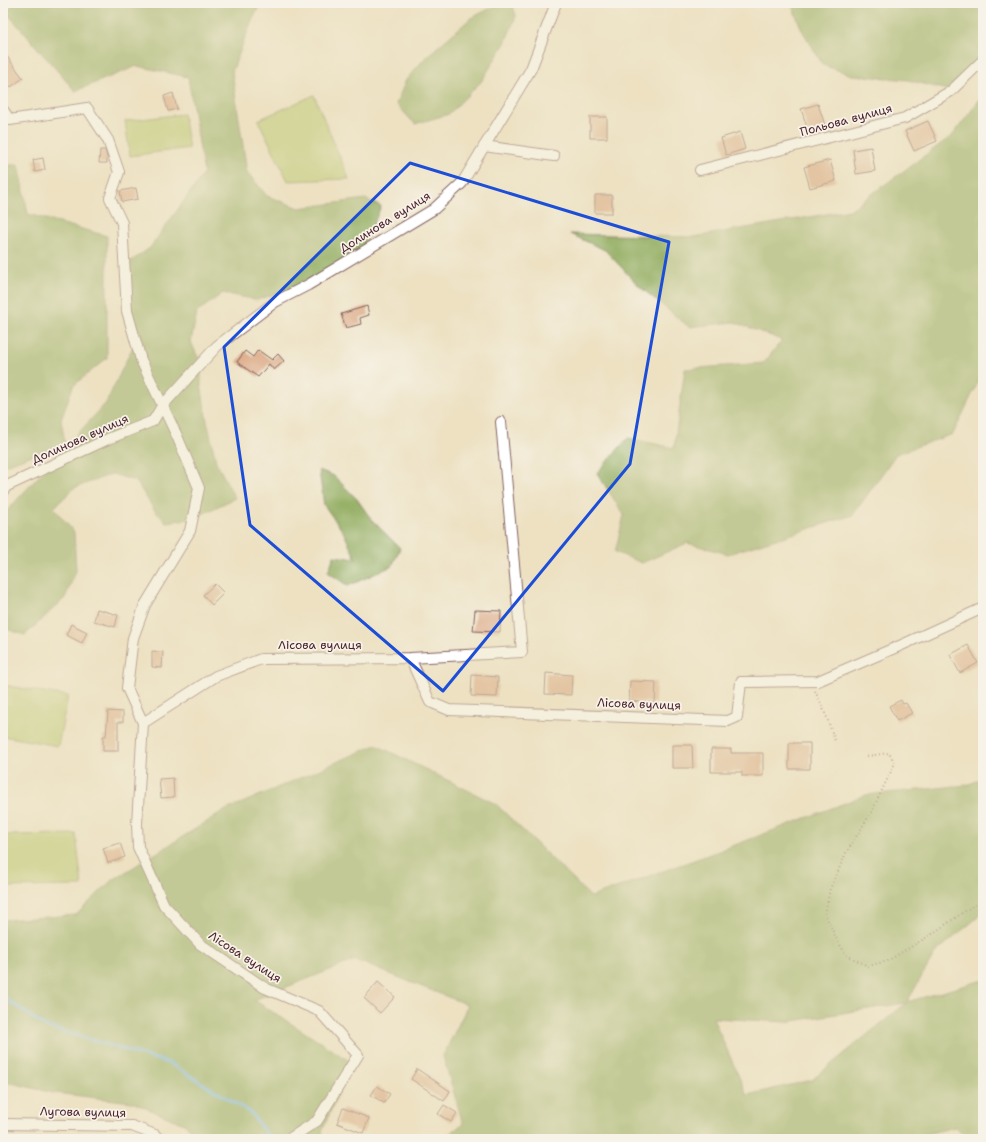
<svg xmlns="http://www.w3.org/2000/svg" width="986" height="1142" font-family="'Shantell Sans',sans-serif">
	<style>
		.green { fill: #b5c76a; stroke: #80734a }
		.forest { fill: #90ac5e; stroke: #6d6644; fill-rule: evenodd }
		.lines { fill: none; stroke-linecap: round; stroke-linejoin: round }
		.stream { stroke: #72b9e9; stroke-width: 3 }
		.building { fill: #d9a37d }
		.minor-casing { stroke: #836360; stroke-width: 12 }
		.path { stroke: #836360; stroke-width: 2; stroke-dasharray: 1 3; stroke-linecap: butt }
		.minor { stroke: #fff; stroke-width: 10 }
		.marked { fill: none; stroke: #1d4ed8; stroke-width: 3; stroke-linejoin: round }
		.labels { text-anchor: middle; stroke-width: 3.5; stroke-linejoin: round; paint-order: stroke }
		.street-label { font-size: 12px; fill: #4a1f2b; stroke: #f7f3e8 }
	</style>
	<rect width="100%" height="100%" fill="#f7f3e8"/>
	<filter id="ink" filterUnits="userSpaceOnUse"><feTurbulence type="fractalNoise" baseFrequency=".025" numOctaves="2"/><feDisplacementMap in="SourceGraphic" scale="8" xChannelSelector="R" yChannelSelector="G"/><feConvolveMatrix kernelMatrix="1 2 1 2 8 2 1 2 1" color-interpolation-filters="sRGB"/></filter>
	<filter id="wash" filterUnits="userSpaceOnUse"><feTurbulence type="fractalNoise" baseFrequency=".012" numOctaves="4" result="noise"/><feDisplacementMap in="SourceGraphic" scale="16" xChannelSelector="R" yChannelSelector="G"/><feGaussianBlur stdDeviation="0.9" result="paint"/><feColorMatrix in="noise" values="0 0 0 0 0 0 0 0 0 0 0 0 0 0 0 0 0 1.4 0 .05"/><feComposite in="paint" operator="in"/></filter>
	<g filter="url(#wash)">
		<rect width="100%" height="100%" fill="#ede1c2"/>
		<path class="green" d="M314,95L349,179L288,181L258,120Z
			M183,114L189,148L130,156L125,121Z
			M3,685L68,696L58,746L3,736Z
			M76,834L82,886L3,887V835Z"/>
		<path class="forest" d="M13,3H261L251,22L232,72L247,172L267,196L299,208L365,199L381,206L362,252L314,281L257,300L223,293L197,312L191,342L201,364V384L206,416L216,462L235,498L192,519L166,522L155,511L136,481L112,474L74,488L54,508L74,532L76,571L65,598L25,635L3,628V515L106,403L135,342L124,266L150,248L204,173L188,77L137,66L75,91L7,13Z
			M501,3H512L516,16L505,43L481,82L449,114L415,124L396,104L406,80L426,57L471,18Z
			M791,3H981L983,12V60L951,91L908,80L852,75L823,65L802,30Z
			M983,95V375L981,376L953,434L896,454L853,515L728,554L687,543L642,563L615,552L624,515L597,473L628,438L674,448L685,369L764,363L782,340L734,322L689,327L639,286L605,250L570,234L694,237L850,210L953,135Z
			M3,165H19L28,214L107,236V358L73,386L61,420L65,443L3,466Z
			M319,470L334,476L357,499L371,519L400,548L392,566L348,586L328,572L334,556L356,559L344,533L324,505Z
			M376,745L496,804L591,897L719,851L866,795L967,785L983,778V913L936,952L907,1002L983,980V1139H970L955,1127L914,1137V1139H442L463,1124L443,1056L468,1005L355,960L254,1000L351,1062L322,1132L325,1139H197L186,1125L132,1102L54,1093L3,1081V920L76,915L111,881L226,810ZM906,1003L812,1080L747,1095L713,1018L786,1022Z"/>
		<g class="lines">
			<path class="stream" d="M3,997L45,1026L169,1063L250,1112L270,1139"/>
		</g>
		<g id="blocks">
			<path class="building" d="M3,51L23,78L11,87L3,76Z
				M173,93L177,109L168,111L164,96Z
				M818,104L826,128L809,133L801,109Z
				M590,117H607V138H590Z
				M928,121L937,141L914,151L905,131Z
				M740,132L745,149L726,155L721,138Z
				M871,147L875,171L856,174L853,150Z
				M100,150H105L107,158V163H99Z
				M43,158L45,170L35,172L33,160Z
				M830,160L836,181L810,188L804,167Z
				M136,188L138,199L122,202L120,191Z
				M595,195H612V213H595Z
				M367,306L369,315L360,318L361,324L346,328L341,314Z
				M258,350L272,360L278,354L284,361L274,370L269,364L258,377L237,362L245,351L253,357Z
				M215,584L224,593L212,605L203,595Z
				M97,609L118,615L115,627L94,621Z
				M475,610L501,611L500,632L473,631Z
				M71,624L87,632L82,643L66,635Z
				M968,645L978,663L960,673L950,655Z
				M152,651L163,652L162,668L152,667Z
				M546,673L572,675L571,695L545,694Z
				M472,675L498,677L497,697L471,696Z
				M630,681L656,682L655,703L629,701Z
				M901,700L903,704L906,703L912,713L897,721L889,706Z
				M108,711L123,712V722H118V751H103V736H106Z
				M789,743H810V769H789Z
				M672,745H692L693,768H672Z
				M711,749H731V753H763V776H742V772H711Z
				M173,778L174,797L161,798L159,779Z
				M120,843L125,857L108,863L103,848Z
				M378,982L395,997L380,1013L364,998Z
				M417,1069L450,1091L444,1101L411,1079Z
				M377,1086L390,1094L384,1103L371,1095Z
				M444,1105L457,1113L451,1122L438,1114Z
				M343,1108L369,1118L363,1133L337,1123Z"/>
		</g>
	</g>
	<g filter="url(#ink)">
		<use href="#blocks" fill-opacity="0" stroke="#836360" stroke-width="1"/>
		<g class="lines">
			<g class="minor-casing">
				<path id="minor" d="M3,110L10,120L87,108L108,140L119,172L110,198L122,223L127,311L141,360L177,436L199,488L190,531L145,605L133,638L127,688L143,723
					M484,146L554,156
					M700,170L905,118L951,91L983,60
					M3,491L7,486L108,439L153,421L162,406L217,346L275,302L308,285L434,209L462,183L531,69L556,3
					M410,658L522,652L501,422
					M3,1124L132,1126L155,1135L159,1139
					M289,1139L317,1121L358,1055L319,1011L265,988L200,944L164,905L138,847L137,824L143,723L216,676L261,659L410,658L430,702L449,710L728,721L737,717L741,682L818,681L904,644L983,608"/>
			</g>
			<path class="path" d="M815,691L826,715L835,741
				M867,756L889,753L895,763L872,811L846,853L830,889L825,914L836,938L846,955L868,966L887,961L929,936L974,905L983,902"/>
			<use href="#minor" class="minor"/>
		</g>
	</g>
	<path d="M0 0H986V1142H0ZM410,163L669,242L630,464L443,691L250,525L224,347Z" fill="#ede1c2" fill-opacity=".55" fill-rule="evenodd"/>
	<path class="marked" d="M410,163L669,242L630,464L443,691L250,525L224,347Z"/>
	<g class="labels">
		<g class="street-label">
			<text transform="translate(846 120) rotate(-15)" y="4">Польова вулиця</text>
			<text transform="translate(385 222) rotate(-32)" y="4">Долинова вулиця</text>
			<text transform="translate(80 439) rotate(-24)" y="4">Долинова вулиця</text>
			<text x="320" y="649">Лісова вулиця</text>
			<text transform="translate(639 704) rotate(2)" y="4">Лісова вулиця</text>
			<text transform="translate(245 957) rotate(33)" y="4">Лісова вулиця</text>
			<text transform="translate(83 1112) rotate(1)" y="4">Лугова вулиця</text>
		</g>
	</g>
	<rect width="986" height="1142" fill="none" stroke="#f7f3e8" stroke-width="16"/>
</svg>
